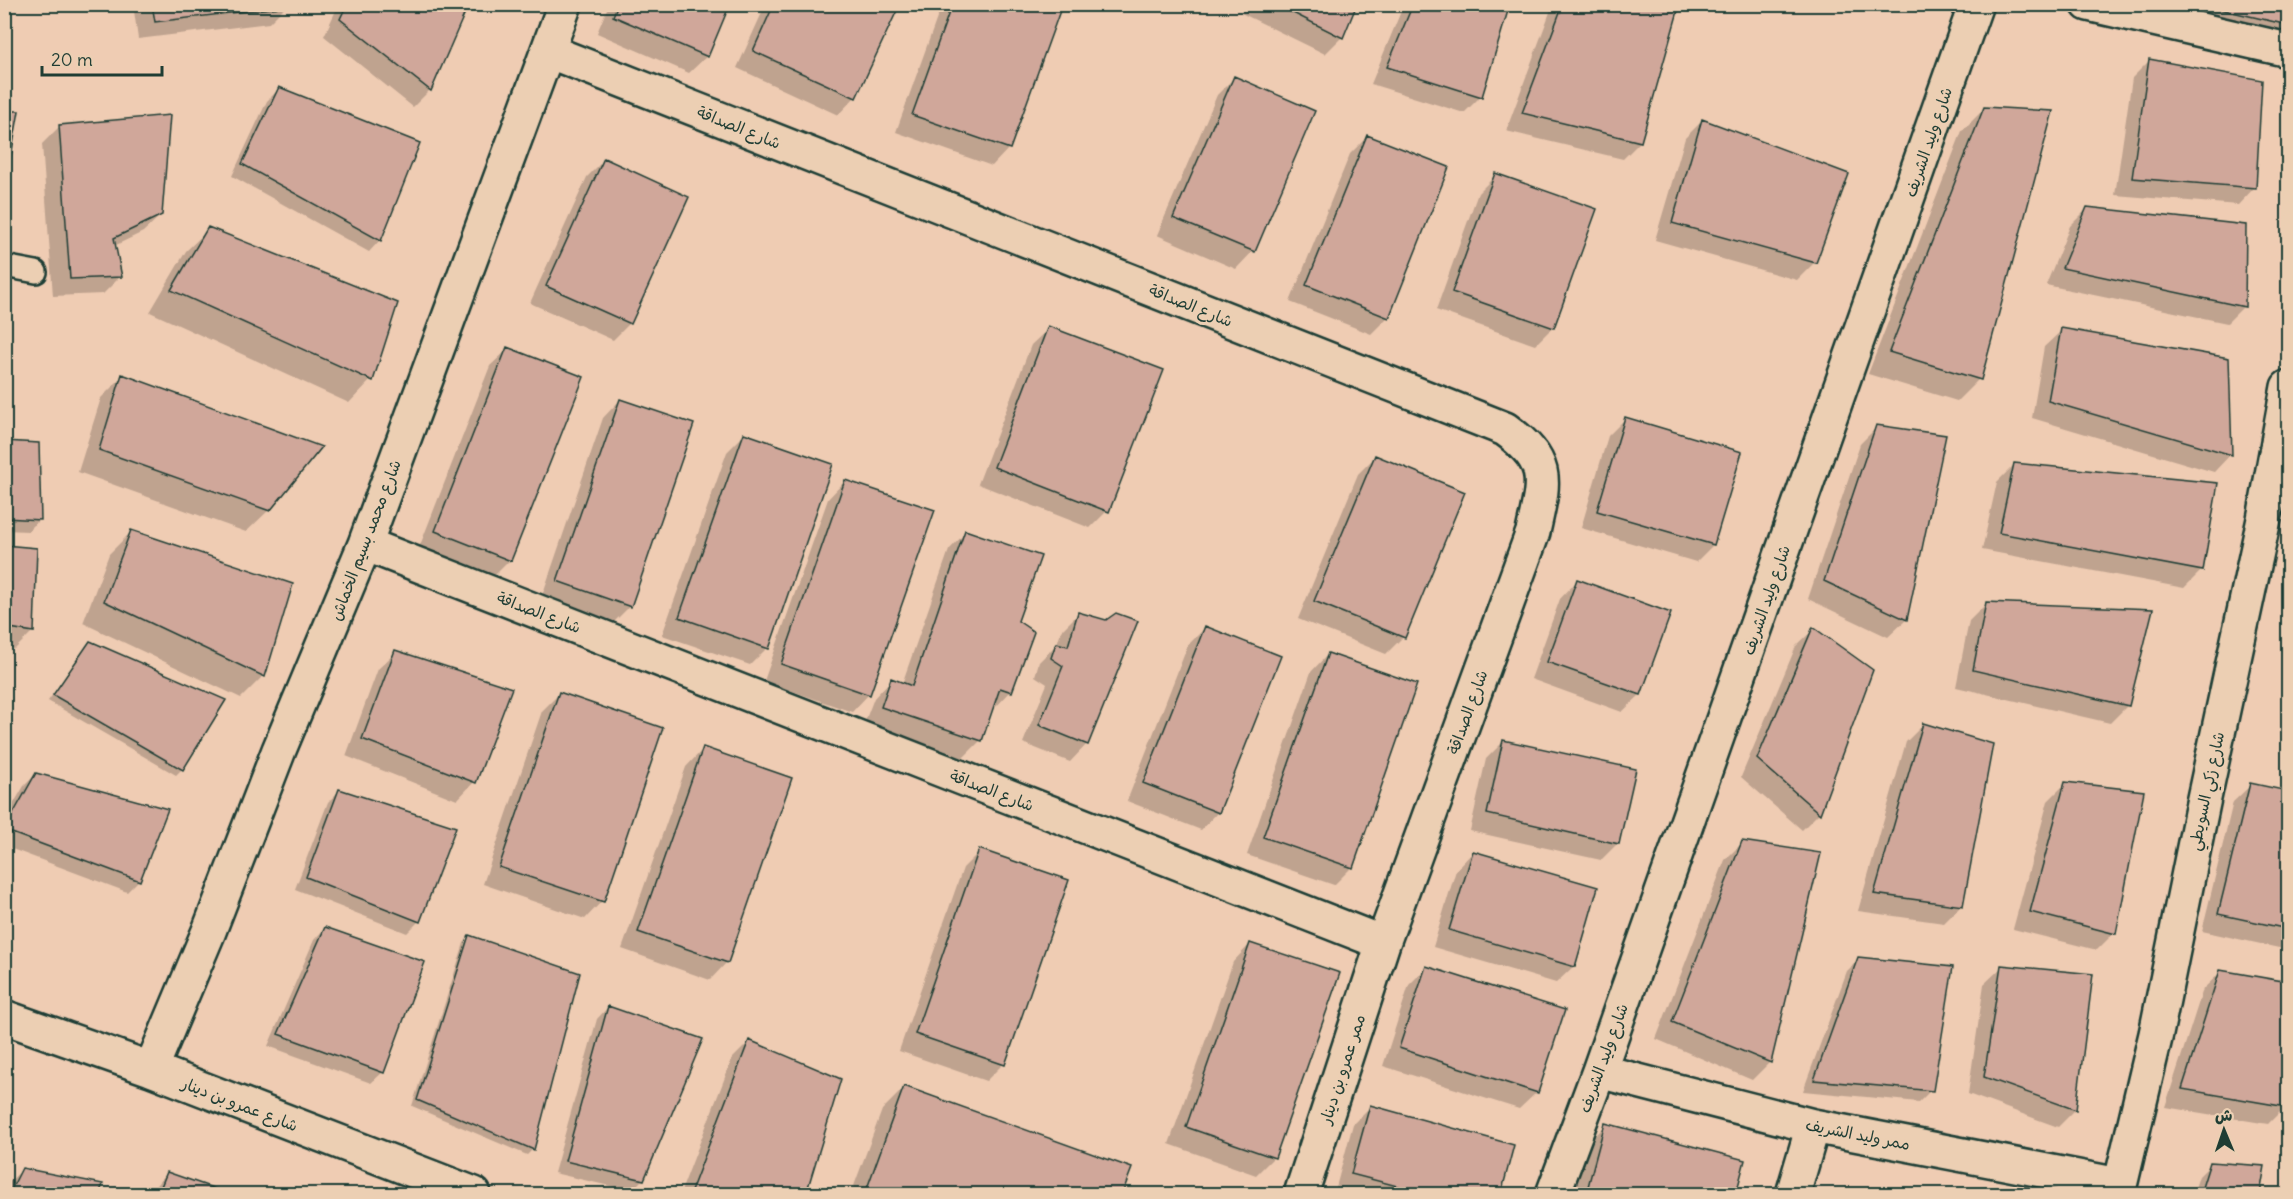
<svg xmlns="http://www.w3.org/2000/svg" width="2293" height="1199" font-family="Delius,'Playpen Sans Arabic',sans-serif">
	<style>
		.shadow { fill: #0003 }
		.building { fill: #d0a79a; stroke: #1f3d34; stroke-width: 1.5 }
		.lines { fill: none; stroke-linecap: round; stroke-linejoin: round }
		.service-casing { stroke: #1f3d34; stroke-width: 26 }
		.minor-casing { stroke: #1f3d34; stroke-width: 38 }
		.service { stroke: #eccfb3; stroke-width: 21 }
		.minor { stroke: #eccfb3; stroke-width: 33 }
		.labels { text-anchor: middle; stroke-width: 6; stroke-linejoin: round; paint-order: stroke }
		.street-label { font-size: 16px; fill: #1f3d34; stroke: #eccfb3 }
	</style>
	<rect width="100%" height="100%" fill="#efccb3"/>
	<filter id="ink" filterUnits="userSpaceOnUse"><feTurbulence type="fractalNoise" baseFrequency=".0167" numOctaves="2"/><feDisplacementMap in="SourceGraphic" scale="12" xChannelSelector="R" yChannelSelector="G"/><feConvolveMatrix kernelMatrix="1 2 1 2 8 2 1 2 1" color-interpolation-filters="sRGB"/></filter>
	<g filter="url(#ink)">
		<path class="shadow" d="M133,4H287V5L269,23L138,39Z
			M339,4H454L465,9L430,90L413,107L324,36Z
			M609,4H729L707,56L689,73L597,33Z
			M766,4H898L855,97L838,115L737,68Z
			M942,4H1047L1009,148L992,166L896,132Z
			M1244,4H1355L1342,37L1325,54L1241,13Z
			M1404,4H1509L1481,96L1464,113L1371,84Z
			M1553,4H1678L1640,142L1623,159L1506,131Z
			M2128,4H2288V44Z
			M2149,61L2255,187L2238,205L2115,195L2132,78Z
			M1234,78L1313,112L1253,251L1236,269L1157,235L1217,95Z
			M279,89L380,240L369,252L232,176L267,101Z
			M1984,109L1979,379L1957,401L1868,374L1962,131Z
			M1702,121L1815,262L1797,280L1655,240L1685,138Z
			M59,127L161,215L143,232L114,246L120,277L103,294L53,296L42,144Z
			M1367,137L1388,317L1371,334L1290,302L1350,154Z
			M604,160L630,323L613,340L530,303L587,177Z
			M1496,175L1553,327L1535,345L1436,310L1478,193Z
			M2088,208L2244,306L2227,323L2046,285L2070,226Z
			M209,229L396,304L371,380L349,403L150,312L186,251Z
			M1049,328L1107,511L1090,528L978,484L1031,345Z
			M2062,330L2231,454L2214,472L2032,418L2044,347Z
			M508,349L510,560L493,577L419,548L490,366Z
			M123,376L269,510L246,532L78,472L101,398Z
			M620,400L630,606L613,623L541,599L603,418Z
			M1625,419L1713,545L1696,562L1581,528L1608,436Z
			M1877,427L1945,436L1906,620L1888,637L1808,599L1860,444Z
			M744,435L767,648L750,665L662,635L727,452Z
			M4,443L39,520L28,531L4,530Z
			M1375,457L1403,637L1386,654L1298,619L1358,474Z
			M2015,464L2202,570L2184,588L1982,550L1997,482Z
			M845,481L869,694L852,712L764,681L828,499Z
			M131,532L291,585L263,676L241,698L83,623L109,554Z
			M966,532L1017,621L1011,691L994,709L992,708L981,740L963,758L864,724L874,698L891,680L902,684L949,550Z
			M4,546L33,631L15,649L4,647Z
			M1577,581L1669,614L1640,695L1622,712L1531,679L1560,599Z
			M1986,604L2128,705L2110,723L1956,687L1969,621Z
			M1078,614L1087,744L1070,762L1023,743L1047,684L1035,676L1039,662L1057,644L1061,631Z
			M1205,628L1218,812L1201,830L1127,801L1188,645Z
			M1814,629L1871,671L1819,813L1802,830L1741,777L1796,646Z
			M91,642L182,769L176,775L48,701Z
			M396,652L510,689L474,782L457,800L346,756L378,669Z
			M1328,654L1352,867L1334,885L1247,855L1311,672Z
			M559,694L602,901L585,919L483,884L542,711Z
			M1924,724L1962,905L1944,923L1858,911L1906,742Z
			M1503,742L1618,843L1601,860L1470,831L1486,759Z
			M703,749L727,962L710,980L622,949L686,767Z
			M36,774L139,880L127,892L4,846V820L24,786Z
			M2066,783L2114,933L2097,950L2013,929L2048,801Z
			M2251,785L2288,793V950L2202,931L2233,802Z
			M340,790L419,921L407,933L295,889L328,802Z
			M1743,842L1819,854L1769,1063L1752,1080L1656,1039L1725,860Z
			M980,851L1003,1064L986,1081L899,1051L963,868Z
			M1473,852L1574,966L1556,983L1433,947L1456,870Z
			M325,928L383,1072L371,1083L268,1046L314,940Z
			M470,937L578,974L532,1150L527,1155L412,1106L464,943Z
			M1250,944L1274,1157L1256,1175L1169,1144L1233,962Z
			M1859,959L1931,1090L1919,1102L1803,1091L1847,971Z
			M2002,967L2091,975L2075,1110L2058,1127L1968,1094L1984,984Z
			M1426,968L1537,1092L1519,1109L1383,1066L1409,985Z
			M2221,972L2288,983V1090L2286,1106L2268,1124L2165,1107L2203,989Z
			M608,1007L643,1179L631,1191L554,1173L597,1019Z
			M749,1042L840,1080L804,1194H680L732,1059Z
			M904,1088L1130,1169L1120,1194H851L882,1110Z
			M1371,1106L1513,1146L1499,1194H1349L1335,1191L1353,1124Z
			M1606,1125L1744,1161L1735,1194H1571L1584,1147Z
			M2211,1164L2263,1168L2258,1194H2193L2199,1176Z
			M23,1169L101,1185L97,1194H4V1187Z
			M167,1173L226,1194H148Z"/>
		<path class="building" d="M152,4H288V6L155,22Z
			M347,4H458L467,8L431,91L340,19Z
			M618,4H730L708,57L613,16Z
			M774,4H900L856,98L753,51Z
			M952,4H1051L1061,8L1010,149L912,115Z
			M1275,4H1357L1343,38Z
			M1413,4H1510L1482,97L1387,67Z
			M1563,4H1680L1641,142L1522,113Z
			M2198,4H2288V25Z
			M2149,59L2262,80L2256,188L2132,178Z
			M1234,76L1315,111L1255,252L1173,218Z
			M279,87L420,143L381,241L242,164Z
			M1984,107L2053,111L1981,380L1889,352Z
			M4,111H19L6,184H4Z
			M170,115L162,215L114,238L122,277L70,279L59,125Z
			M1702,119L1849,174L1816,263L1672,223Z
			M1367,135L1449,167L1389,318L1306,285Z
			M604,158L689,197L631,324L546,286Z
			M1495,173L1597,209L1554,328L1452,292Z
			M2087,207L2246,225L2245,307L2062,268Z
			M208,227L398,303L373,381L171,290Z
			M1048,326L1164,370L1109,512L994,467Z
			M2061,328L2229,358L2232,455L2048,401Z
			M507,347L584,377L511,561L435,531Z
			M122,374L322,447L270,511L99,450Z
			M620,399L694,424L631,607L557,581Z
			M1625,417L1742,452L1714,545L1597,511Z
			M1876,425L1946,435L1907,620L1824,581Z
			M744,433L833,464L769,649L679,617Z
			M4,441L39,443L41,520L4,518Z
			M1375,455L1465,492L1405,638L1314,601Z
			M2014,463L2218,483L2203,571L1999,533Z
			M845,480L935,510L870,695L781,664Z
			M131,530L293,584L265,677L104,601Z
			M965,530L1041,556L1018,621L1034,632L1012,692L1000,688L982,741L881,707L891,678L912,686Z
			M4,545L37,548L34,632L4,627Z
			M1577,579L1671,613L1641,695L1547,662Z
			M1986,602L2153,609L2129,706L1973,670Z
			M1078,612L1106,620L1116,613L1138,621L1088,745L1039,725L1063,666L1051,658L1056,643L1068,646Z
			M1205,626L1281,656L1219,813L1143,783Z
			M1813,627L1873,670L1820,814L1757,759Z
			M90,641L226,700L183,770L53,695Z
			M395,650L512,688L476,783L362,739Z
			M1328,653L1417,684L1353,868L1263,837Z
			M559,692L663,728L604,902L499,867Z
			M1923,723L1993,744L1963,906L1874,894Z
			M1503,740L1636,769L1619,844L1487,814Z
			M703,747L792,778L728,963L638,932Z
			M36,773L168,809L140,881L4,830Z
			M2065,782L2144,791L2116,934L2030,912Z
			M2250,783L2288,791V929L2218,914Z
			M339,789L456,827L420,922L306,877Z
			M1742,841L1821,853L1771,1063L1672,1022Z
			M979,849L1069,880L1005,1065L915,1034Z
			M1473,851L1598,887L1575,967L1449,930Z
			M325,927L425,962L384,1073L278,1034Z
			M469,935L580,973L534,1150L417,1100Z
			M1250,943L1340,973L1275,1158L1186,1127Z
			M1858,957L1953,967L1933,1091L1814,1080Z
			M2001,965L2093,974L2076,1110L1984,1077Z
			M1426,966L1565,1010L1538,1093L1399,1048Z
			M2220,970L2288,982L2287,1107L2182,1089Z
			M608,1006L703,1039L644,1180L565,1161Z
			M749,1040L841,1079L806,1194H690Z
			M904,1086L1132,1168L1122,1194H865Z
			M1370,1105L1514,1145L1501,1194H1428L1351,1174Z
			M1605,1123L1745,1160L1736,1194H1586Z
			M2210,1162L2265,1166L2260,1194H2200Z
			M22,1168L103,1184L99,1194H9Z
			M167,1172L230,1194H158Z"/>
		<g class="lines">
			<g class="service-casing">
				<path id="service" d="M4,266L36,272"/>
			</g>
			<g class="minor-casing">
				<path id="minor" d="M2088,4L2288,50
					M365,544L1383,943L1533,532C1544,481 1552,463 1505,429L548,51
					M4,1017L151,1069L474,1194
					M151,1069L209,931L279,750L365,544L565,4
					M1599,1071L1813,1126L2119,1185
					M1301,1194L1383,943
					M1553,1194L1599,1071L1976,4
					M1793,1194L1813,1126
					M2118,1194L2156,1034L2203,803L2264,519L2288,387"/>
			</g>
			<use href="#service" class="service"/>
			<use href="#minor" class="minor"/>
		</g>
	</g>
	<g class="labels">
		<g class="street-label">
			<text transform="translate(739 127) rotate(22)" y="6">شارع الصداقة</text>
			<text transform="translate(1928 142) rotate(-71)" y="6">شارع وليد الشريف</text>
			<text transform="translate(1191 305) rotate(22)" y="6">شارع الصداقة</text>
			<text transform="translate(365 540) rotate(-69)" y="6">شارع محمد بسيم الخماش</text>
			<text transform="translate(1766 600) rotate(-71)" y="6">شارع وليد الشريف</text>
			<text transform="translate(539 612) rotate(21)" y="6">شارع الصداقة</text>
			<text transform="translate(1467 712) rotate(-70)" y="6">شارع الصداقة</text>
			<text transform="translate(992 790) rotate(21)" y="6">شارع الصداقة</text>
			<text transform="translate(2206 791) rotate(-78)" y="6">شارع زكي السويطي</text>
			<text transform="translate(1603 1058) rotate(-70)" y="6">شارع وليد الشريف</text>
			<text transform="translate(1342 1069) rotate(-72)" y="6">ممر عمرو بن دينار</text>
			<text transform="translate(240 1104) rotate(21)" y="6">شارع عمرو بن دينار</text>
			<text transform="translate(1858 1134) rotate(11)" y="6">ممر وليد الشريف</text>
		</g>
	</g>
	<rect width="2293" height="1199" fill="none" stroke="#eccfb3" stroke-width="24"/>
	<rect x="12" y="12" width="2269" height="1175" fill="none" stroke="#1f3d34" stroke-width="2" filter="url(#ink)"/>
	<g transform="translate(2224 1130) rotate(358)" stroke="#eccfb3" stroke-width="4.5" paint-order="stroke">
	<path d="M0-4.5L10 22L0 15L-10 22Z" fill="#1f3d34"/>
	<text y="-9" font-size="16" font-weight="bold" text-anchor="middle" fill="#1f3d34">ش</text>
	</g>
	<path d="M42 66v9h120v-9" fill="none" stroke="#1f3d34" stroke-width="3"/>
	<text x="51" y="66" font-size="18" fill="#1f3d34" stroke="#eccfb3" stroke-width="4.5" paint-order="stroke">20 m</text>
</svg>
